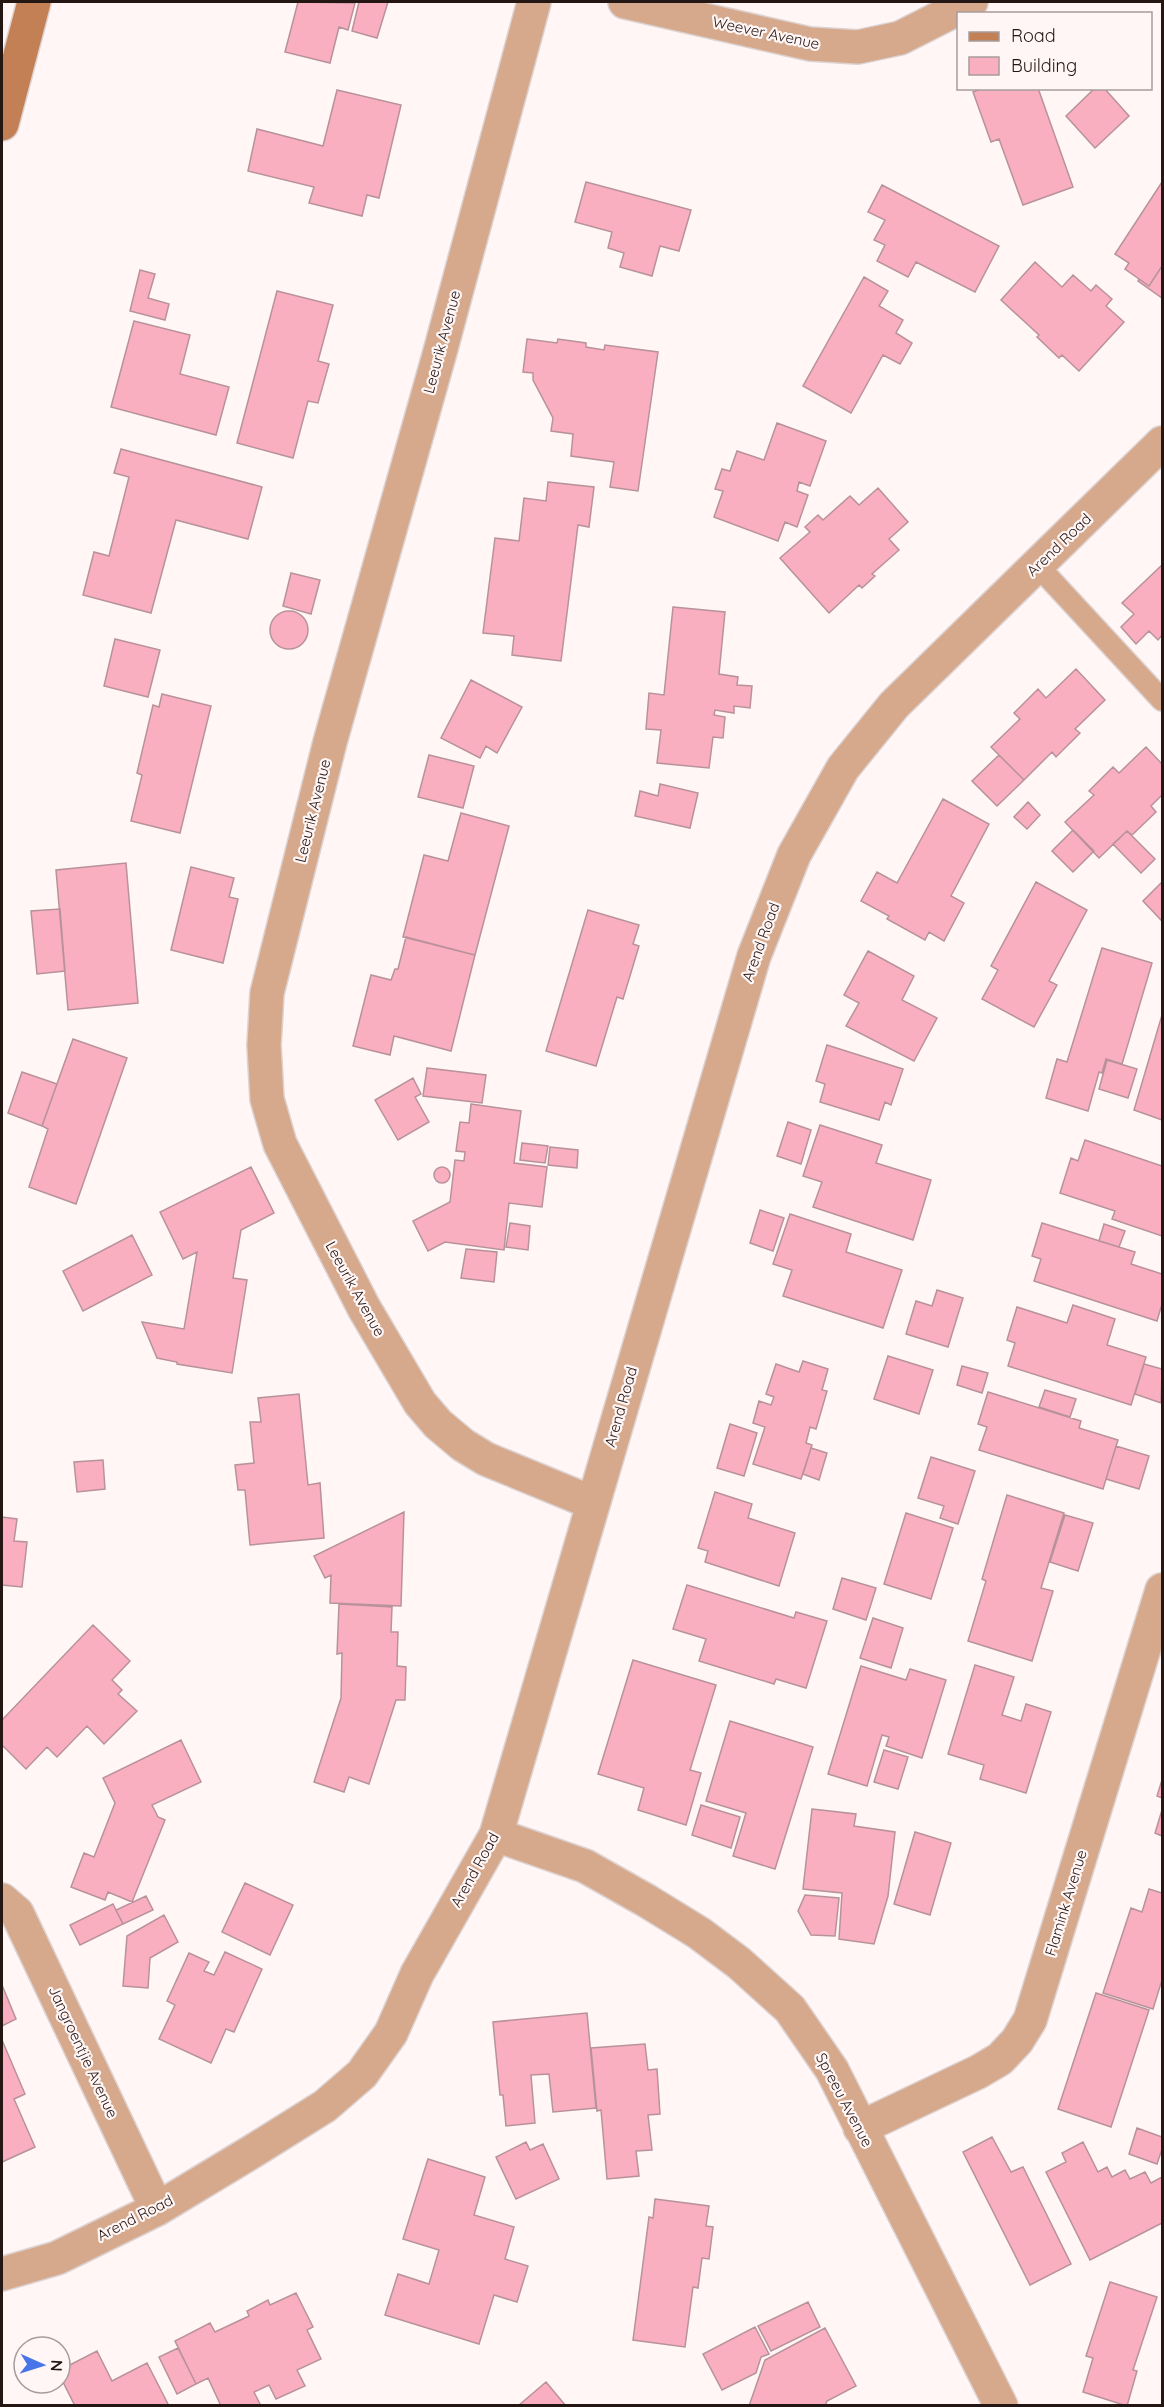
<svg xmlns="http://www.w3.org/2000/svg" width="1164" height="2407" font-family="Quicksand,sans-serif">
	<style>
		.building { fill: #faafc0; stroke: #b8929a; stroke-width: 1.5 }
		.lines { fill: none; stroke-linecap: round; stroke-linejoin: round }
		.lane-casing { stroke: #dcd2d1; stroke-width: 24 }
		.street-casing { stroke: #dcd2d1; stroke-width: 36 }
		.secondary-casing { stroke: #dcd2d1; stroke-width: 36 }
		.lane { stroke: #d6a98c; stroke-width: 21 }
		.street { stroke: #d6a98c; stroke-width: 33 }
		.secondary { stroke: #c38054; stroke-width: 33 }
		.labels { text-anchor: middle; stroke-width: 4.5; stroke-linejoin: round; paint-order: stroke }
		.street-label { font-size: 15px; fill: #241613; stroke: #fff6f5 }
	</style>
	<rect width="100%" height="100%" fill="#fff6f5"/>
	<path class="building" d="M298,2L355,3L348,30L339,27L330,63L285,52Z
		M359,2H388L377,38L352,31Z
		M983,88H1038L1073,187L1023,205L999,139L991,142L973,92Z
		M1095,88H1104L1129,116L1095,148L1066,116Z
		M337,90L401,105L379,198L367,195L362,216L309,203L314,187L248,171L257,129L323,146Z
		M586,182L691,210L679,251L660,246L652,276L620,267L624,253L608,248L612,232L575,222Z
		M1162,182V266L1149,286L1125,269L1129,263L1115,254Z
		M882,185L999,246L975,292L916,262L908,277L877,261L885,245L874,240L885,220L868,212Z
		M1035,262L1062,287L1073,275L1091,291L1096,285L1112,299L1106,306L1124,322L1079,371L1062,355L1059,358L1037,337L1039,335L1001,300Z
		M1162,266V298L1138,281L1139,279L1149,286Z
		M140,270L155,274L148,298L169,304L165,320L130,311Z
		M864,277L888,291L879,306L903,320L896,333L912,343L900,364L883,355L851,413L803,386Z
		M277,291L333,305L318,361L329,364L318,403L308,401L293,458L237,443Z
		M134,321L190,335L180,374L229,387L216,435L111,407Z
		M527,339L557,343L558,339L586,343V347L604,350L605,345L658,352L638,491L610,487L614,462L571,456L573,434L551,431L553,418L533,380V373L523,372Z
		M777,423L826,441L810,486L799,482L797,491L808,495L797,527L785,522L778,541L714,517L723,491L715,489L722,469L730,471L737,451L764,460Z
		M121,449L262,487L248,539L176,520L151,613L83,595L94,552L109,556L129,477L114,473Z
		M548,482L594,487L589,527L578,525L561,661L512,655L514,636L483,633L495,538L519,541L524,498L546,501Z
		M878,488L908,522L889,539L899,550L872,574L875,576L862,588L859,585L829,613L780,558L810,532L805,527L818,515L823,520L850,496L859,505Z
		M1162,565V635L1158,640L1149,631L1136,644L1121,627L1134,614L1122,603Z
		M291,573L320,580L311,614L283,606Z
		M673,607L725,612L719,674L738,677L737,685L752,686L750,708L734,706V713L715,710L714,715L725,717L723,738L713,737L709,768L657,763L661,730L646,729L649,693L664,695Z
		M270 630a19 19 0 1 1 38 0a19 19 0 1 1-38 0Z
		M115,639L160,650L148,697L104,686Z
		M1076,669L1105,700L1075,729L1080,733L1056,757L1052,752L1024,780L991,747L1020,719L1014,713L1038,689L1046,698Z
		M471,680L522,707L497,753L486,746L480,758L441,738Z
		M162,694L211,706L180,833L131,821L142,775L137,773L153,705L159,707Z
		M1146,747L1162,764V795L1151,806L1156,812L1132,835L1127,831L1099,858L1065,822L1094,795L1089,791L1113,767L1119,773Z
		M429,755L474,766L463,808L418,797Z
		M999,755L1024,780L997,806L972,781Z
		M660,784L698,793L690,828L635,816L640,791L658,796Z
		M943,799L989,824L951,896L964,903L944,941L929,932L925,940L887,919L889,916L861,901L877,872L897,883Z
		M1028,802L1040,815L1027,829L1014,817Z
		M461,813L509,826L475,955L403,937L424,855L448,861Z
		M1073,830L1094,851L1073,872L1052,851Z
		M1127,831L1155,859L1141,873L1113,844Z
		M126,863L138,1003L68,1010L56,870Z
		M191,867L234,878L229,897L238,899L223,963L171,950Z
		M1036,882L1087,910L1049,981L1057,985L1034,1027L982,999L998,970L991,966Z
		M1162,882V921L1143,901Z
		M60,909L65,971L37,974L31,911Z
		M588,910L639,925L633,944L639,946L623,999L617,997L596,1066L546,1051Z
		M406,937L475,955L451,1051L394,1036L390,1055L353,1046L371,975L391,980L395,969H398Z
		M1102,948L1152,963L1122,1064L1106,1059L1102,1073L1099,1072L1088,1111L1046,1098L1057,1059L1067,1062Z
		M868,951L914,976L902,1000L937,1018L914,1061L846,1026L859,1003L844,995Z
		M1162,1015V1120L1134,1110Z
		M73,1039L127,1058L76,1204L29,1187L48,1129L42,1126Z
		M827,1045L903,1069L891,1105L885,1102L879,1120L820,1102L825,1084L816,1081Z
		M1107,1060L1137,1069L1128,1098L1099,1089Z
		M427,1068L486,1075L482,1103L423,1096Z
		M22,1072L57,1084L42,1126L8,1113Z
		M413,1078L421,1094L415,1097L429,1122L398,1140L375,1100Z
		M471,1104L521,1111L514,1163L547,1167L542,1207L509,1203L504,1250L445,1242L428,1251L413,1221L450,1202L455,1160L464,1161L465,1152L456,1151L460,1122L469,1123Z
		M788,1122L811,1130L801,1164L777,1156Z
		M820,1125L882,1145L876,1163L931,1180L913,1240L813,1207L822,1182L803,1176Z
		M1085,1140L1162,1166V1236L1112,1219L1115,1211L1060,1193L1071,1158L1078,1161Z
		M522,1143L548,1146L545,1163L520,1160Z
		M550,1147L578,1150L577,1168L548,1165Z
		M434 1175a8 8 0 1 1 16 0a8 8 0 1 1-16 0Z
		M251,1167L274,1213L241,1230L233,1278L247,1280L232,1373L177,1364V1362L157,1358L142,1322L184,1329L197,1252L183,1259L160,1212Z
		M760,1210L784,1218L773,1251L750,1243Z
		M790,1214L851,1234L846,1252L902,1270L883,1328L783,1296L792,1270L773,1264Z
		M510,1223L530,1226L528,1250L506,1247Z
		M1042,1223L1135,1252L1131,1264L1162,1274V1304L1157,1321L1034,1281L1041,1259L1032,1256Z
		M1104,1224L1125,1231L1119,1247L1099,1241Z
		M132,1235L152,1275L83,1311L63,1271Z
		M466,1249L497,1252L494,1282L461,1278Z
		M937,1290L963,1298L948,1347L906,1334L916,1301L932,1306Z
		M1073,1305L1115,1319L1107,1345L1146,1357L1131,1405L1008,1366L1015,1343L1007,1340L1017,1307L1067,1323Z
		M888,1356L933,1370L919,1414L874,1399Z
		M803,1361L828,1369L822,1390L827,1391L816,1429L810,1427L806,1443L812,1445L801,1479L753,1464L765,1427L753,1423L759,1401L771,1405L774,1397L766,1394L776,1364L799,1372Z
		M1144,1364L1162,1369L1161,1403L1135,1394Z
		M962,1366L988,1373L982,1393L957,1385Z
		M1045,1390L1076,1399L1070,1417L1039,1407Z
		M988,1392L1081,1421L1079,1428L1118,1440L1103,1489L979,1450L987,1427L978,1424Z
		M299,1394L308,1485L320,1483L324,1538L250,1545L245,1490H238L235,1465L254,1463L250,1422H261L258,1398Z
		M730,1424L757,1433L744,1476L717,1468Z
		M1116,1446L1149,1456L1139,1489L1106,1479Z
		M811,1448L827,1453L819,1480L803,1474Z
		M931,1457L975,1471L958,1524L940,1518L944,1506L918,1498Z
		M103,1460L105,1489L77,1492L74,1462Z
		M715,1492L752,1504L748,1518L795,1533L779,1586L705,1562L708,1551L698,1548Z
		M1007,1495L1064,1513L1041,1588L1053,1591L1032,1661L968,1641L986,1581L982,1579Z
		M404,1512L401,1606L330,1603L331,1575L325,1578L314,1556Z
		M906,1513L953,1528L931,1599L884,1584Z
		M1065,1515L1093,1523L1078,1571L1050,1562Z
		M2,1517L17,1519L14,1541L27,1542L22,1587L2,1585Z
		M842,1578L876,1588L866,1620L833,1609Z
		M687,1585L794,1618L796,1612L827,1621L806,1688L776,1679L774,1684L699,1661L706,1639L673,1629Z
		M339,1604L392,1607L391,1632H398L397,1666L406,1667L405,1700H396L369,1784L349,1777L344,1792L314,1782L341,1698L342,1653L337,1654Z
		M873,1618L903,1628L891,1668L860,1658Z
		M93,1625L130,1661L112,1680L122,1690L118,1694L137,1711L104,1744L87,1726L57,1757L47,1747L26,1769L2,1745V1720Z
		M633,1660L716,1685L690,1770L701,1773L686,1825L638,1810L644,1788L598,1774Z
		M975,1665L1014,1677L1002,1715L1021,1721L1026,1704L1051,1712L1026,1793L980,1779L984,1765L948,1754Z
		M861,1666L906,1680L910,1669L946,1680L922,1758L886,1746L889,1737L882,1735L867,1786L828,1774Z
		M730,1721L813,1747L775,1869L733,1856L746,1813L706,1801Z
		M181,1740L201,1782L152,1805L158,1817L165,1820L132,1902L108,1892L105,1900L71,1887L84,1853L94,1857L115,1803L103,1778Z
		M884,1750L908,1757L898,1789L874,1782Z
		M1162,1780V1798L1157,1796Z
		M701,1805L740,1817L731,1848L692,1835Z
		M812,1809L856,1814L854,1826L895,1832L888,1896L874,1944L839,1939L842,1893L803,1889Z
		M1162,1810V1836L1155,1833Z
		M915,1832L951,1843L930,1915L894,1904Z
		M245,1883L293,1905L270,1955L222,1932Z
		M1149,1889L1162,1893V1980L1153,2009L1103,1993L1131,1908L1142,1912Z
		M805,1895L839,1898L835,1936L811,1935L798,1911Z
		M146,1896L153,1910L123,1924L116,1910Z
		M113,1904L123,1924L80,1945L70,1925Z
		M164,1915L178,1942L150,1958L148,1988L123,1986L127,1936Z
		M225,1952L262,1969L234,2032L226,2029L211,2063L159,2039L175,2005L167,2001L189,1953L209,1962L204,1971L214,1975Z
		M2,1985L16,2019L2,2026Z
		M1096,1993L1149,2010L1111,2127L1058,2109Z
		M587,2013L596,2108L553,2112L549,2074L531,2075L535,2123L506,2126L503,2095H500L493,2022Z
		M2,2040L25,2094L14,2099L35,2147L2,2162Z
		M645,2044L648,2070L657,2069L660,2114L648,2115L652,2150L636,2151L639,2176L607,2179L601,2110L597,2111L591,2048Z
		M1137,2128L1162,2137V2149L1157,2164L1129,2154Z
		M992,2137L1011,2172L1023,2167L1071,2264L1030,2285L963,2152Z
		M526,2142L530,2150L543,2144L559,2179L516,2199L496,2157Z
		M1083,2142L1098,2172L1107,2167L1112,2177L1125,2170L1130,2179L1145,2172L1151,2183L1162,2177V2223L1090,2260L1046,2172L1066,2162L1062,2153Z
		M428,2159L485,2177L474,2215L514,2227L505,2259L528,2266L517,2302L494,2295L479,2344L385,2315L398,2274L429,2284L439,2250L403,2239Z
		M655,2199L709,2206L706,2226L713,2227L709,2259L702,2258L698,2288L693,2287L685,2347L633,2340L649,2217L653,2218Z
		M1110,2282L1157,2297L1133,2370L1137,2371L1127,2406L1083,2392L1093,2358L1086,2356Z
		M296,2293L313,2327L307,2330L321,2359L297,2370L305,2386L276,2399L269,2385L254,2392L261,2406H221L208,2378L196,2384L175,2341L210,2323L215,2332L249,2316L247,2311L268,2300L270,2305Z
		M808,2302L820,2327L771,2351L758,2326Z
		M755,2327L769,2354L761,2357L756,2373L722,2390L703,2354Z
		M825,2328L856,2386L827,2401L825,2406H749L765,2360Z
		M178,2348L196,2384L177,2394L159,2357Z
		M97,2351L112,2381L147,2363L169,2406H75L60,2376V2370Z
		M546,2382L566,2406H518Z"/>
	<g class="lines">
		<g class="lane-casing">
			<path id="lane" d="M1038,566L1162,700"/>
		</g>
		<g class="street-casing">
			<path id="street" d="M534,2L440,352L330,742L267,993L264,1045L267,1099L280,1144L364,1308L420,1403L438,1424L463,1445L486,1459L593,1503
				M625,2L810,44L858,47L900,38L971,2
				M496,1835L585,1866L647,1901L699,1933L739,1963L790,2009L832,2070L1001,2406
				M2,1900L17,1913L157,2209
				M860,2128L978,2072L1000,2059L1017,2041L1030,2020L1162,1590
				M2,2274L57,2258L157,2209L253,2151L325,2106L362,2074L391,2033L417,1974L496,1835L754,956L794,855L843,768L894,705L1162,443"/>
		</g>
		<g class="secondary-casing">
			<path id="secondary" d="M2,124L34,2"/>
		</g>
		<use href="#lane" class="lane"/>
		<use href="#street" class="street"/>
		<use href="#secondary" class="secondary"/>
	</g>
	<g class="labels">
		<g class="street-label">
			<text transform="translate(766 33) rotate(12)" y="5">Weever Avenue</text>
			<text transform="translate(442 342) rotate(-75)" y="5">Leeurik Avenue</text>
			<text transform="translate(1059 545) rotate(-44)" y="5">Arend Road</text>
			<text transform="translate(313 811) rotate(-76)" y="5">Leeurik Avenue</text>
			<text transform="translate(761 942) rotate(-70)" y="5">Arend Road</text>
			<text transform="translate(355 1289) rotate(61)" y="5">Leeurik Avenue</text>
			<text transform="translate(621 1407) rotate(-74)" y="5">Arend Road</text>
			<text transform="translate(475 1870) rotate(-61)" y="5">Arend Road</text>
			<text transform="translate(1066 1903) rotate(-73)" y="5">Flamink Avenue</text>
			<text transform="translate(83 2052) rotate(65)" y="5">Jangroentjie Avenue</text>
			<text transform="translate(844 2100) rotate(62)" y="5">Spreeu Avenue</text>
			<text transform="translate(135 2218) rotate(-27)" y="5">Arend Road</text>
		</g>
	</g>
	<rect width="1164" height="2407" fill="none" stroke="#241613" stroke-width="6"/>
	<rect x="957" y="12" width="195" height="78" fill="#fff6f5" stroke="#a79c9b" stroke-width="1.5"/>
	<rect x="969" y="32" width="30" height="9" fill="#c38054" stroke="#a79c9b" stroke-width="1.5"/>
	<text x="1011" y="42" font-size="18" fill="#241613">Road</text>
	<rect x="969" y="57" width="30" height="18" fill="#faafc0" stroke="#a79c9b" stroke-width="1.5"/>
	<text x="1011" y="72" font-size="18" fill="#241613">Building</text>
	<g transform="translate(42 2365) rotate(93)"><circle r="28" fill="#fff6f5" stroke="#a79c9b" stroke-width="1.5"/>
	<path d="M0-4.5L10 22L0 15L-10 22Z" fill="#4876e8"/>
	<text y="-9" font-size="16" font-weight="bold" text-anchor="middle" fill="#241613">N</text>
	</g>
</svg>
